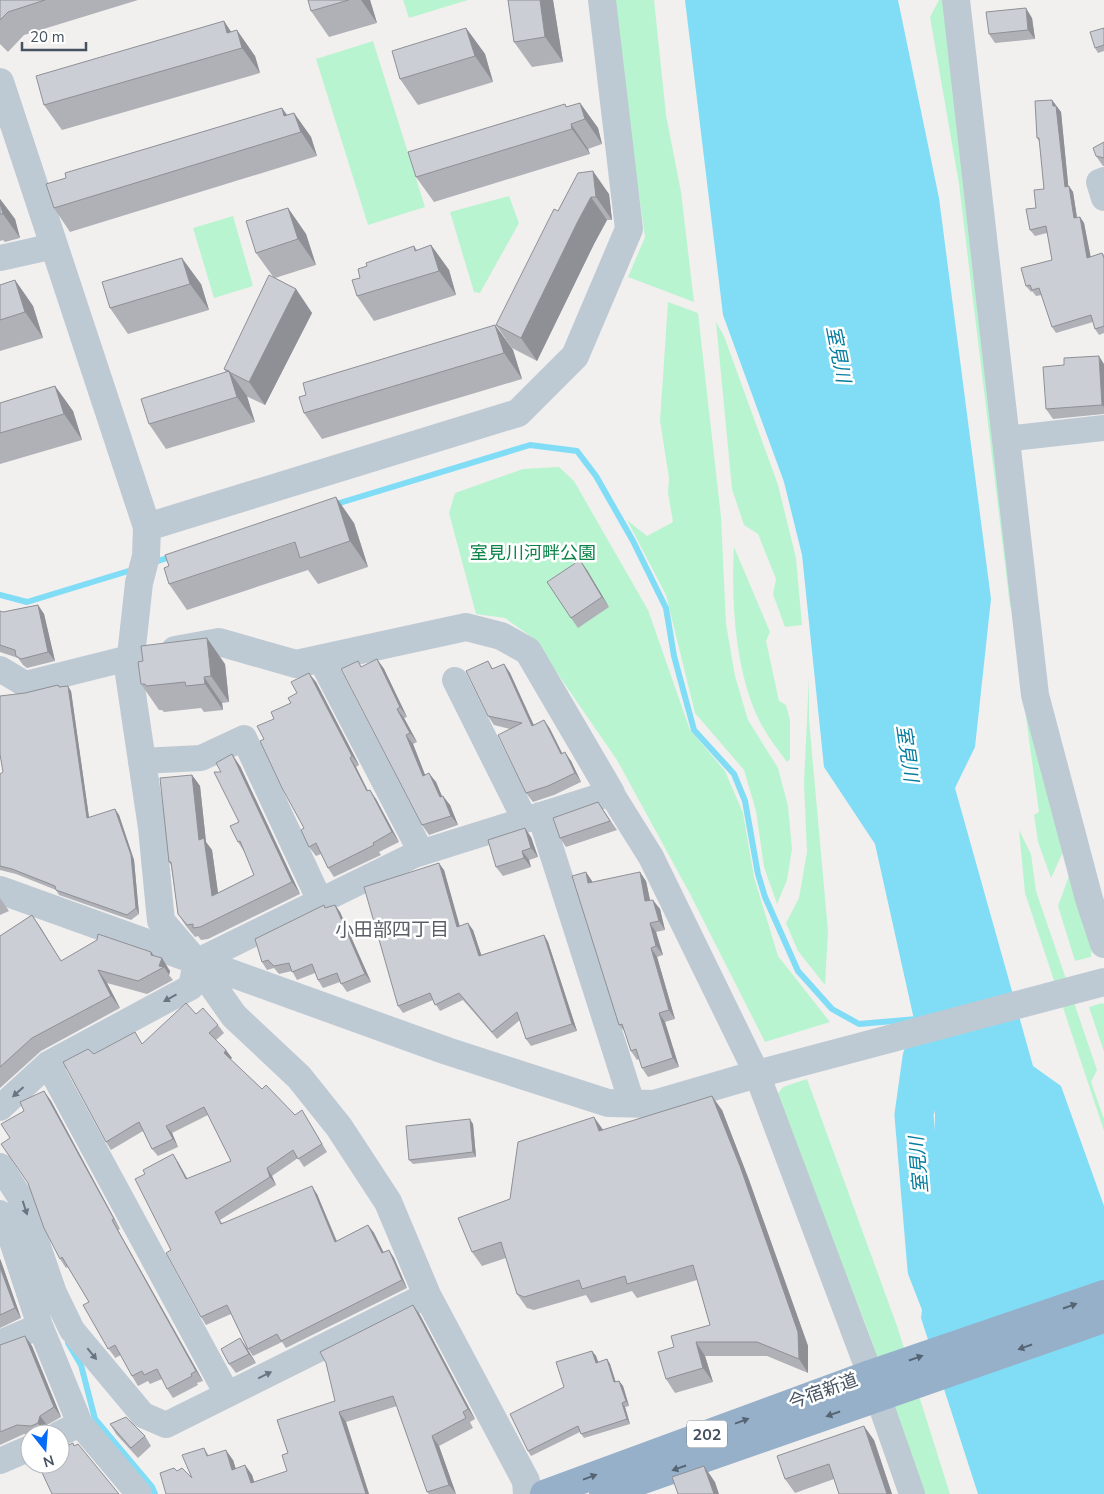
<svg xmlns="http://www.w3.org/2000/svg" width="1104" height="1494" font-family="'Nunito Sans','Noto Sans JP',sans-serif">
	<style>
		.green { fill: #b9f4d0 }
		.water { fill: #81ddf6 }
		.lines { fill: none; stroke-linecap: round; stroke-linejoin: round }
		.stream { stroke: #81ddf6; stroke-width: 6 }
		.river { stroke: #81ddf6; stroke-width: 39 }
		.minor { stroke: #becad3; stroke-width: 26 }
		.tertiary { stroke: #becad3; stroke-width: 28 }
		.trunk { stroke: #96b0ca; stroke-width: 28 }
		.wall { fill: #afb1b7 }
		.shaded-wall { fill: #8e9095 }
		.building { fill: #cbced5; stroke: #8e9095 }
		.oneway { fill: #697682 }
		.oneway2 { fill: #556574 }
		.labels { text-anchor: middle; stroke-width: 5; stroke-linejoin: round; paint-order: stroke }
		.shield { fill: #fff; stroke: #7d868f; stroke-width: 1 }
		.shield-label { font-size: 16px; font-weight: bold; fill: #45525f }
		.park-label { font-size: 18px; fill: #0c8449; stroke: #fff }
		.street-label { font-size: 18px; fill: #45525f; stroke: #fff }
		.water-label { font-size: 19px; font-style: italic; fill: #037c9e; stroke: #fff }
		.neighbourhood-label { font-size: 19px; fill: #5b5f65; stroke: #fff }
	</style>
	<rect width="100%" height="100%" fill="#f2efef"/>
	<path class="green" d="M403,0H468L409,18Z
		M611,0H654L666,115L681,192L694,302L628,277L645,237Z
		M939,0H948L1019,622L1010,606L959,184L930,17Z
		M373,41L425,207L368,225L316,59Z
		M509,196L519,223L480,293L474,292L450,212Z
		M233,216L253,286L214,298L193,228Z
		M668,302L698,313L721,517L726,624L735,676L748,720L778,768L788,806L792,849L787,880L777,904L764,867L756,811L744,770L695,713L666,595L627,520L647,536L673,522L668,493L669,478L660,421Z
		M716,322L724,336L778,485L796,558L802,625L785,627L773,594L776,579L758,534L744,525L732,489Z
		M559,467L574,481L648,610L690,730L725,771L743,813L754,877L778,956L830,1022L765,1042L689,892L617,760L533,638L505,618L476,614L449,513L455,493L523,469Z
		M734,547L770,632L766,641L779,701L786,705L790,720V759L787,762C778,750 768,737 761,724C735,674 731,602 734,547Z
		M809,677V720L828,931L825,985L798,951L786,923L799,898L807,852L804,783Z
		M1021,681L1063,852L1051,878L1038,842L1034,815L1039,812Z
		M1019,830L1031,854L1036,891L1097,1070L1091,1082L1104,1119V1131L1025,893Z
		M1070,873L1092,944L1091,957L1075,961L1058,906Z
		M1102,1003L1104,1004V1052L1089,1007Z
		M807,1079L897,1326L950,1494H924L868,1331L777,1095L783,1087Z"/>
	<path class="water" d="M685,0H898L939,198L991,599L975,747L955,788L1033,1066L1061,1086L1104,1206V1494H978L921,1318L934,1213L935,1114L875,844L824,767L802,555L784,482L723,315Z"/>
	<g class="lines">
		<path class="stream" d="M333,505L530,445L577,451L596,476L633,541L666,608L674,656L694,730L734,774L745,801L758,874L765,897L798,971L832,1009L859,1024L917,1019
			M152,563L173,556
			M0,595L27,602L135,569
			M68,1343L81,1365L95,1419L152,1487L155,1494"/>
		<path class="river" d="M942,1009L943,1016L922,1058L914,1115L927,1269L946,1318"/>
		<path class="minor" d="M1104,180L1099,182L1104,198
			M0,258L54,246
			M1005,439L1104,428
			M320,658L421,852
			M0,669L25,684L129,658
			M455,680L525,820
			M141,761L201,758L244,738L320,901
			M540,815L632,1103
			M48,1064L227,1394
			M0,1108L48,1064L191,987L196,962L414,855L611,793L651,857L757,1074L870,1374L912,1494
			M0,1166L22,1200L54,1293L72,1330L143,1415L166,1425L427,1295
			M0,1213L12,1241L40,1326L80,1424L59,1434
			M0,1343L40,1326
			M80,1424L139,1494
			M0,1461L30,1448"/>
		<path class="tertiary" d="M956,0L1035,695L1089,899L1104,944
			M0,82L147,527L146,556L139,583L129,674L152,828L161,921L196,962L234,1016L299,1077L339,1127L388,1202L427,1295L526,1481L527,1494
			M147,527L518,413L575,356L629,229L602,0
			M175,650L219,642L296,664L466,627L501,636L528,651L611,793
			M0,890L447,1051L608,1103L654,1104L757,1074L1104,982"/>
		<path class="trunk" d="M544,1494L870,1374L1104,1294
			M603,1494L1104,1319"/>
	</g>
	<path class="wall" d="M0,0H138L24,35L8,52L0,44Z
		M308,0H370L377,23L329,37L311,11Z
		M508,0H553L563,62L532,67L514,42Z
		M1032,18L1035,39L995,43L989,34Z
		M224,21L231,32L255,56L260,73L62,130L44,105Z
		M466,28L485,54L493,82L418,105L400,79Z
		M1104,28V51L1098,53L1095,48Z
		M1052,100L1061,112L1068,186L1073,192L1077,218L1080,217L1084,223L1090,257L1102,253L1104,255V333L1099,335L1095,329L1093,322L1056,333L1052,327L1042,295L1036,296L1032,291L1031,292L1026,286L1052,260L1047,233L1035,236L1030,230L1036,208L1044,189L1040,143L1037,138Z
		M580,103L598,128L602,144L588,149L590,154L434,202L416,177L567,107Z
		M282,108L287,115L294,113L311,137L317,156L70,232L54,208Z
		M1104,142V166H1103L1096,156Z
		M578,173L609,194L612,220H607L594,244L537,361L512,348L496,325L558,211Z
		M0,199L15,219L20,238L5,242L3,240L0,241Z
		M288,208L306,234L316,265L275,278L296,289L312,313L265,405L246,396L255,422L166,449L149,424L226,372L224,369L274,278L256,253Z
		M431,245L449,270L456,295L374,321L357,296L360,278L367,266L414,246L417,250Z
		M15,280L33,306L43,338L0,351V285Z
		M102,282L201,284L209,310L128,334L110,308Z
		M495,325L513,350L522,379L322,439L304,413L306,395Z
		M1104,364V414L1053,419L1046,409Z
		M55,386L73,411L82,440L0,464V403Z
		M354,523L368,567L318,584L308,570L187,610L169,584Z
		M587,570L609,607L578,628L571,618Z
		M38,605L44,614L55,661L27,668L23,665L18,658L0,652V611L3,612Z
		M377,659L384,669L407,717L404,718L417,742L413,744L425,775L436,782L442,796L450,805L458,825L429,835L422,825L362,667Z
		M488,661L493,669L504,664L510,673L534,725L544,720L550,729L562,753L571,761L581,782L554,795L533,802L526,793L510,729L494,725L488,716Z
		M225,664L229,702L222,703L223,710L204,712L201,708L164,712L162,710H159L141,684Z
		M316,682L359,765L356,767L368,791L376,799L399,842L379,852L381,855L334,877L328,868L321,854L316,856L309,847L304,828L264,739L274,719Z
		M58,685L60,687L71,691L89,818L115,809L119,815L134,860L139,914L131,920L59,895L56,890L16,874L0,870V774L3,772L25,693Z
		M240,766L300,894L208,939L201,940L198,936L195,937L186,926L178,914L171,865L169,862L192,775L200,786L206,842L212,850L218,893L254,875L245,853L238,842L239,822L221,772Z
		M598,802L617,830L566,847L560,838Z
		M531,837L538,857L529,860L531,867L503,876L496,867Z
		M444,870L459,926L473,930L481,955L544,935L548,942L577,1031L531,1046L526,1039L520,1020L497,1039L463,1000L440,1011L433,1000L403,1013L398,1006Z
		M586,872L592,882L646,881L650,900L660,909L665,930L656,932L663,955L657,957L675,1019L665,1022L679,1067L648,1077L642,1068L639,1059L637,1060L631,1051L625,1032L619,1025Z
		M0,898L9,911L0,915Z
		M335,905L340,912L371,982L347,992L340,982L323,988L318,980L315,973L297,980L292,971L279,974L274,968L267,970L262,962L326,908Z
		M32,915L61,961L151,952L154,956L170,971L169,975L173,980L147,994L107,983L120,1008L41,1051L0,1088V936Z
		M196,1014L218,1025L224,1033L216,1040L232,1058L230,1059L262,1089L295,1115L307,1118L327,1152L304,1167L298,1158L272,1176L276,1185L220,1220L222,1223L317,1194L337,1241L368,1225L374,1233L383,1252L389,1250L394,1258L407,1288L286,1348L282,1342L253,1356L248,1349L231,1314L206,1325L201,1317L171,1250L178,1162L187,1179L231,1161L208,1115L172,1133L178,1147L158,1156L152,1149L143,1131L111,1150L106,1142L135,1032L142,1044Z
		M44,1091L51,1101L120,1229L118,1230L203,1381L197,1383L198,1385L173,1398L167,1389L162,1379L150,1384L148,1381L138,1386L132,1376L121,1355L115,1358L114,1356L107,1347L89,1302L68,1267L66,1268L60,1259L28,1183L24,1111Z
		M722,1110L749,1180L808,1346V1373L767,1356H705L713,1382L675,1393L666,1379L674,1347L710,1325L697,1280L637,1298L632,1291L591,1303L586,1295L534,1310L527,1308L517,1294L506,1258L482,1266L472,1252L510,1199L603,1130Z
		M473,1124L476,1157L413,1164L409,1160Z
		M0,1259L21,1318L0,1328Z
		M413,1305L420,1315L475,1419L470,1422L473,1428L439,1446L456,1494H429L427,1492L397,1406L346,1422L369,1494H166L177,1471L192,1478L204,1448L209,1456L233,1460L236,1469L245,1465L252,1475L254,1482L287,1471L288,1453L335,1401Z
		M25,1336L32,1346L61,1417L47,1425L44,1432L40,1434H24L0,1445V1345Z
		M240,1338L246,1347L256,1363L236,1373L229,1364Z
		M592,1351L596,1356L598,1362L607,1359L610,1364L616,1382L619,1381L623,1386L629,1406L625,1407L630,1424L584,1438L580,1432L531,1456L528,1451L564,1387Z
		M110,1424L145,1436L151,1446L138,1458L116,1434Z
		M874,1440L892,1494H839L834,1479L795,1493L785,1479Z"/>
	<path class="shaded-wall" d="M361,0H370L377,23Z
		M540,0H553L563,62L545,37Z
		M1026,8L1032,18L1035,39L1028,30Z
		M224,21L241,47L227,33Z
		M466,28L485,54L493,82L475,56Z
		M237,30L255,56L260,73L242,48Z
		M1052,100L1061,112L1069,193L1065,187Z
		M580,103L598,128L602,144L585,119Z
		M282,108L299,132L284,116Z
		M294,113L311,137L317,156L301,132Z
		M571,124L588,149L590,154L572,129Z
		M593,171L609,194L612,220L596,197Z
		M1069,186L1073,192L1078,224L1074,218Z
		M591,197L607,220L594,244L537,361L521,338L578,221Z
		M0,199L15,219L20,238L3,214L0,206Z
		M288,208L306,234L316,265L298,239Z
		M1080,217L1084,223L1092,263L1087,258Z
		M431,245L449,270L456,295L439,271Z
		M182,258L201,284L209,310L190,284Z
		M15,280L33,306L43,338L25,312Z
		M296,289L312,313L265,405L249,382Z
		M495,325L513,350L522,379L504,353Z
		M1099,356L1104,364V407L1102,405Z
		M229,371L247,396L255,422L237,397Z
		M55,386L73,411L82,440L64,414Z
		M336,497L354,523L368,567L350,541Z
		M580,560L587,570L609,607L602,597Z
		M38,605L44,614L55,661L48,652Z
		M207,638L225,664L229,702L211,676Z
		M377,659L384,669L407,717L400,707Z
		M504,664L510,673L538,735L532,726Z
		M309,673L316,682L359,765L352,756Z
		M204,677L222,703L223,710L205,684Z
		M68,686L71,691L90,824L87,818Z
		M397,709L404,718L417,742L410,733Z
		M544,720L550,729L567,763L561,754Z
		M406,735L413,744L429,785L423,776Z
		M565,752L571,761L581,782L575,773Z
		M232,754L240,766L300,894L292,882Z
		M350,758L356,767L373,801L367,791Z
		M429,773L436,782L446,806L440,797Z
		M192,775L200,786L206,842L212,850L220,907L212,896L199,840Z
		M370,790L376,799L399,842L392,832Z
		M443,796L450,805L458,825L451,816Z
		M115,809L119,815L134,860L139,914L136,908Z
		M525,828L531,837L538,857L531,848Z
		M522,851L529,860L531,867L524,858Z
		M439,863L444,870L462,934L457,927Z
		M586,872L592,881L595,892L588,883Z
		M640,872L646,881L652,910L645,901Z
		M653,900L660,909L665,930L659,921Z
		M335,905L340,912L371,982L365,974Z
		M32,915L41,928L69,974L61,961Z
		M468,923L473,930L484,963L479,956Z
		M650,923L656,932L663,955L656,946Z
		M544,935L548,942L577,1031L572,1024Z
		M651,948L657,957L675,1019L669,1010Z
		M151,952L160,964L162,958L170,971L169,975L164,967L161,969L151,955Z
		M98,970L107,983L120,1008L111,996Z
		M659,1013L665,1022L679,1067L673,1058Z
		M226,1050L232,1058L229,1060L224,1053Z
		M44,1091L51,1101L120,1229L114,1219Z
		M712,1096L722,1110L749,1180L808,1346V1373L799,1359Z
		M594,1117L604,1131H599Z
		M470,1119L473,1124L476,1157L473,1152Z
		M166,1126L172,1133L178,1147L173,1139Z
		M173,1154L178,1162L192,1187L186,1179Z
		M267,1168L272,1176L276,1185L270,1177Z
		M312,1186L317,1194L340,1250L335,1242Z
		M112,1220L118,1230L203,1381L196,1371Z
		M368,1225L374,1233L388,1261L382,1253Z
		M389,1250L394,1258L407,1288L402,1280Z
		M0,1259L1,1261L21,1318L15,1308L0,1267Z
		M413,1305L420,1315L475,1419L468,1409Z
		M25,1336L32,1346L61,1417L54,1407Z
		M240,1338L246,1347L256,1363L249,1354Z
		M696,1342L705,1356L713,1382L703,1368Z
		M592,1351L596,1356L600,1367L596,1363Z
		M607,1359L610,1364L617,1387L614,1382Z
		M619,1381L623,1386L629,1406L626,1401Z
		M622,1403L625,1407L630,1424L627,1419Z
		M339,1412L346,1422L369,1494H366Z
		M40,1416L47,1425L44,1432L38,1423Z
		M864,1426L874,1440L892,1494H887Z
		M432,1436L439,1446L456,1494L449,1485Z
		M226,1450L233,1460L239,1479L232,1470Z
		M245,1465L252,1475L258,1493L251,1483Z
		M704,1466L715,1482L719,1494H714Z"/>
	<path class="building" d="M0,0H45L8,12L0,20Z
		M308,0H349L311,11Z
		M508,0H540L545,37L514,42Z
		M1026,8L1028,30L989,34L986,12Z
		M224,21L227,33L237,30L242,48L44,105L36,76Z
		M466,28L475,56L400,79L392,51Z
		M1104,28V45L1095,48L1090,32Z
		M1052,100L1053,106H1056L1065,187L1069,186L1074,218L1080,217L1087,258L1102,253L1104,258V326L1095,329L1091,315L1052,327L1039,288L1032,290L1030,285L1026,286L1021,268L1052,260L1046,226L1030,230L1026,209L1036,208L1034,190L1044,189L1039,138H1037L1035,101Z
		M580,103L585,119L571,124L572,129L416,177L408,152L565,104L566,107Z
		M282,108L284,116L294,113L301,132L54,208L46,184L66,178L65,173Z
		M1104,142V158L1096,156L1093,148Z
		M593,171L596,197H591L578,221L521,338L496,325L554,209L558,211L578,173Z
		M0,203L3,214H0Z
		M288,208L298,239L256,253L246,221Z
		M431,245L439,271L357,296L352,280L360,278L358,269L367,266L366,263L414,246L415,251Z
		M182,258L190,284L110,308L102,282Z
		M269,275L296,289L249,382L229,372V371L224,369Z
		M15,280L25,312L0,320V285Z
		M495,325L504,353L304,413L299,397L306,395L303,383Z
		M1099,356L1102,405L1046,409L1043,367L1064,365V358Z
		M229,371L237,397L149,424L141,399Z
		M55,386L64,414L0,433V403Z
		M336,497L350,541L300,558L295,542L169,584L164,568L169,566L165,555Z
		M580,560L602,597L571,618L547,582Z
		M38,605L48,652L21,659L16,656L15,650L0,645V611L3,612Z
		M207,638L211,676L204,677L205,684L186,686L185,682L146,686L145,684H141L138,662L143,661L141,646Z
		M377,659L400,707L397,709L410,733L406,735L423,776L429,773L440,797L443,796L451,816L422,825L341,669L358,661L361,667Z
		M488,661L492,669L504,664L532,726L544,720L561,754L565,752L575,773L548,786L526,793L498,735L522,723L488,716L466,671Z
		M309,673L352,756L350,758L367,791L370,790L392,832L373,843L374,845L328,868L316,843L309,847L301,830L304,828L282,788L260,741L264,739L257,726L274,719L271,712L291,703L288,698L297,693L291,682Z
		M58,685L59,687L68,686L87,818L115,809L131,855L136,908L127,915L56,890L55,886L12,869L0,866V774L3,772L0,754V696L25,693Z
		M232,754L292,882L200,927L193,928V924L187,925L178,914L171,862H169L160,778L192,775L199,840L204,838L212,896L254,875L240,841L238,842L230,826L239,822L214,772H221L216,763Z
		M598,802L610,821L560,838L553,818Z
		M525,828L531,848L522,851L524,858L496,867L488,840Z
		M439,863L457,927L468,923L479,956L544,935L572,1024L526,1039L517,1012L492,1032L459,993L435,1005L430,993L398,1006L364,887Z
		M586,872L588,883L640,872L645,901L653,900L659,921L650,923L656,946L651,948L669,1010L659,1013L673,1058L642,1068L636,1049L631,1051L622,1024L619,1025L572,876Z
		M324,905L325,908L335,905L365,974L341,984L337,973L318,980L312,964L292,972L289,963L274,966L268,960L262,962L255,939Z
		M32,915L61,961L97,940L98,934L151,952V955L162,958L159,966L164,967L138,981L98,970L111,996L32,1038L0,1067V936Z
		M186,1003L196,1014L203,1008L218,1025L209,1033L226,1050L224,1053L262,1089L266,1085L295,1115L302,1110L322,1144L298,1159L293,1150L267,1168L270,1177L215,1212L221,1224L312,1186L335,1242L368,1225L382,1253L389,1250L402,1280L281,1341L277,1334L248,1349L227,1305L201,1317L166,1253L171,1250L135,1179L145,1174L143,1170L173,1154L186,1179L231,1161L204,1107L166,1126L173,1139L152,1149L139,1122L106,1142L63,1062L88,1049L94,1054L135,1032L142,1044Z
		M44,1091L114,1219L112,1220L196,1371L191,1374L192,1376L167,1389L157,1369L144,1375L142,1371L132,1376L115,1345L108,1349L107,1347L83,1305L89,1302L62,1257L60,1259L44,1228L28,1183L1,1144L10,1138L1,1124L24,1111L20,1102Z
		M712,1096L740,1166L798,1332L799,1359L757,1342H696L703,1368L666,1379L658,1352L674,1347L671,1336L710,1325L693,1265L627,1284L625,1276L582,1289L579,1280L524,1297L517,1294L501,1242L472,1252L458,1218L510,1199L518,1142L594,1117L599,1131Z
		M470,1119L473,1152L409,1160L406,1126Z
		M0,1267L15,1308L0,1315Z
		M413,1305L468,1409L463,1412L466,1418L432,1436L449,1485L427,1492L393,1396L339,1412L366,1494H166L160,1473L174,1468L177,1471L182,1468L192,1478L182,1455L204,1448L207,1456L226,1450L232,1470L245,1465L251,1483L287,1471L282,1455L288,1453L277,1420L335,1401L326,1363L320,1352Z
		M25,1336L54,1407L40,1416L38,1423L31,1426L17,1425L0,1432V1345Z
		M240,1338L249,1354L229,1364L221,1349Z
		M592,1351L596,1363L607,1359L614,1382L619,1381L626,1401L622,1403L627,1419L581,1434L578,1426L528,1451L510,1414L564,1387L556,1362Z
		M126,1417L145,1436L131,1448L110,1424Z
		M864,1426L887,1494H839L829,1464L785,1479L777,1456Z
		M73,1443L74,1446L78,1444L119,1494H52L38,1464H60V1449Z
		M704,1466L714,1494H678L672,1477Z"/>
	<defs><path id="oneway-solid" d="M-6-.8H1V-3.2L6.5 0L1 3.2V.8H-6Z" transform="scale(1.25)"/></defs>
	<g class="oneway">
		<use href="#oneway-solid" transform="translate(170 998) rotate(151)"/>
		<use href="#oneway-solid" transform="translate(18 1092) rotate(138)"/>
		<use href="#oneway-solid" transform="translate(25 1208) rotate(72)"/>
		<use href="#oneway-solid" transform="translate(92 1354) rotate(51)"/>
		<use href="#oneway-solid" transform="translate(265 1375) rotate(-26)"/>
	</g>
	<g class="oneway2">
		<use href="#oneway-solid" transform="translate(1070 1306) rotate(-19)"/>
		<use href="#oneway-solid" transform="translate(1025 1347) rotate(161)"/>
		<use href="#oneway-solid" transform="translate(916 1358) rotate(-19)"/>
		<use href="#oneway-solid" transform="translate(833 1414) rotate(161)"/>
		<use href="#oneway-solid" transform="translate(742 1421) rotate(-20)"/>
		<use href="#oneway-solid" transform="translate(679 1468) rotate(161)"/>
		<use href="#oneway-solid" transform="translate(590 1477) rotate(-20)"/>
	</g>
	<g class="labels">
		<rect class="shield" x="687" y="1420.5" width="40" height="27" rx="4"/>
		<g class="shield-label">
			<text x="707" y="1440">202</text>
		</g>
		<g class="park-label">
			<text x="533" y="559">室見川河畔公園</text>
		</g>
		<g class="street-label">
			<text transform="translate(823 1391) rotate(-20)" y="6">今宿新道</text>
		</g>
		<g class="water-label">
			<text transform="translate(839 354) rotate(79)" y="7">室見川</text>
			<text transform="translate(908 753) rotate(82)" y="7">室見川</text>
			<text transform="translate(918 1165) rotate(-95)" y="7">室見川</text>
		</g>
		<g class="neighbourhood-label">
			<text x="392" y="936">小田部四丁目</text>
		</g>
	</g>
	<g transform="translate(45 1449) rotate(163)"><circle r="24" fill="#ffffff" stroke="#b5babf"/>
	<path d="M0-4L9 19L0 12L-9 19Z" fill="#046cf7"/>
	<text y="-8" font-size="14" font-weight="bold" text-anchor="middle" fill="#45525f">N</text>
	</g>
	<path d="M22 42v8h64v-8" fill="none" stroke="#45525f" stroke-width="2.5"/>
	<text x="30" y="42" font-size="15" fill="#45525f" stroke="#ffffff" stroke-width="4" paint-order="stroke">20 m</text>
</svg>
